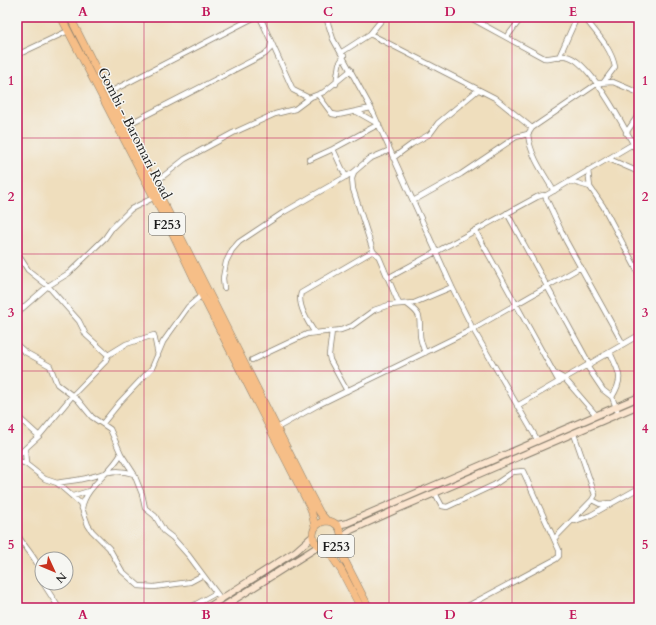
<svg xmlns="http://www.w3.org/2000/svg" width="656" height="625" font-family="Cardo,serif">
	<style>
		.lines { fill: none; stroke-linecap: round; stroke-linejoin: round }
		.street-casing { stroke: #867d6c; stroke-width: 6 }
		.secondary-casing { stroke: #867d6c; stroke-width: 8 }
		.primary-casing { stroke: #867d6c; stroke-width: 8 }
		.street { stroke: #fff; stroke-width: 4.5 }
		.secondary { stroke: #fbe5cf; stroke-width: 6 }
		.primary { stroke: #f6be87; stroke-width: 7 }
		.grid { fill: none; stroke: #c2185b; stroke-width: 1; stroke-opacity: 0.55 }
		.labels { text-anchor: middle; stroke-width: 3; stroke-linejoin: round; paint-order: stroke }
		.shield { fill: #f6f6f2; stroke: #5d5d5c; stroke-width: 1 }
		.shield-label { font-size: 13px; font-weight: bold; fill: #1c1c1c }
		.street-label { font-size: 14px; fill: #1c1c1c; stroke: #f6f6f2 }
		.neatline { fill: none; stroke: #c2185b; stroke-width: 1.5 }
		.grid-label { font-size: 13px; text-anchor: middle; font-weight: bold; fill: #c2185b }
	</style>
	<rect width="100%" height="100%" fill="#f6f6f2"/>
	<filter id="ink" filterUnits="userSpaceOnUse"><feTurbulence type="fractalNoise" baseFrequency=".025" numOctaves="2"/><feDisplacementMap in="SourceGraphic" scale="8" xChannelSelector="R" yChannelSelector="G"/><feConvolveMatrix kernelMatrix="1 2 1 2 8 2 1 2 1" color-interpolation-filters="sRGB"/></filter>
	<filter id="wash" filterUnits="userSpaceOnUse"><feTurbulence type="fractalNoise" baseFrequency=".012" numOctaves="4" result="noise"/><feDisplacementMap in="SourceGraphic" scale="16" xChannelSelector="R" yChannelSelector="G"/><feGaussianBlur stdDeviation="0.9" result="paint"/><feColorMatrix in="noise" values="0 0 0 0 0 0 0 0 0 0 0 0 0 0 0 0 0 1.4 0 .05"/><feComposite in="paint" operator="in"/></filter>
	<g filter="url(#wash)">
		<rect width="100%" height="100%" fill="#efdebd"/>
	</g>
	<g filter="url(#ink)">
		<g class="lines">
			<g class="street-casing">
				<path id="street" d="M260,17L293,90L309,98
					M326,17L333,39L371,108L452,287L473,329L538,441
					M469,17L544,58C553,59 558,55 565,56C589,57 628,134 639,155
					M584,17C596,33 611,47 615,67L603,83
					M370,34L495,98L532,128
					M507,37L522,17
					M342,52L370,34L384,17
					M17,55L68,31
					M559,57L577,17
					M336,84L339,64L344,56
					M108,93L255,17
					M318,95L332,114L338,115L371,108
					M357,112L378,124
					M125,126L265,54L270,49L271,43
					M626,133L639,114
					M333,149L346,177
					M393,158L412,144L430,134L438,123L478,90
					M609,159L639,172
					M309,160L333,149L379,124
					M588,170L590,187L603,206L639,274
					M354,172L352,179L353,189L373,251
					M570,181L590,187
					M152,185L185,159L233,133L275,114L295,109L311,97L324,92L351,70
					M554,191C543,173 530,155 528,134L532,128L598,83L613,82L639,93
					M545,196L566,241L623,344
					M413,201L461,174L516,137L528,134
					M507,213L590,365
					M475,230L559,382
					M17,253L28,270L48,286L79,321L86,335L108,355L126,344L154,335L158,355
					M388,278L537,197L543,195L545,196L633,144
					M224,288L223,278L226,262L232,250L239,242L284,212L354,172L369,159L390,150
					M407,304C423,316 419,317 420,334C420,340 423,347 425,353
					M17,313L48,286L69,273L105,238L112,228L131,209L153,198
					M332,331L329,355L330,360L347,391
					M315,333C309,324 297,304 301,293L373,251L379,257L399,304
					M17,345L25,352L50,366L57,384L78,400L92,417L110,429L121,454L134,474L142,494L145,508L155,516L164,531L173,538L189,556L221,599
					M610,352C618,372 625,376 612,397
					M252,360L307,334L341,330L352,326L374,310L389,305L414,303L452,287
					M587,366L603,390L612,397L617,410
					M554,373L565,379L596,415
					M517,406L639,335
					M17,416L39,436
					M103,423L120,402L152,368L163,342L188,307L202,295
					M277,428L318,405L473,329L581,267
					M25,450L26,464
					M17,456L39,436L73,395L105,362L108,355
					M17,460L26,464L45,479L57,483L80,503L88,525L92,531L109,548L122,571L139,586L154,587L190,582L203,575
					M57,483C66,481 74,481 82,479C103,475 112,467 134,474
					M435,493L442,506L447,507L494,485L513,472L523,471L559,550V556L556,559L464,608
					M73,496L89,491
					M592,500L600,504L610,503
					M82,508C86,486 110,474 121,454
					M575,521L591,515L639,488
					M17,534C26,550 40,560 42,580
					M554,539L592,500L595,495L574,434
					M43,583L59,608
					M189,608L216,593
					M530,608H564"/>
			</g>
			<g class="secondary-casing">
				<path id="secondary" d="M337,525L347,523L639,397
					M341,537L351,530L393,511L639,405
					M207,608L296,551L313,536
					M221,608L319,546"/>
			</g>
			<g class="primary-casing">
				<path id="primary" d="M61,17L174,236L202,295L311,509L315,527
					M70,17L308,490L320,513L327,521
					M313 535a14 14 0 1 1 28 0a14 14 0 1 1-28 0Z
					M339,542L342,555L369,608
					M326,548L341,570L361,608"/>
			</g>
			<use href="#street" class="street"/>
			<use href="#secondary" class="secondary"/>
			<use href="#primary" class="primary"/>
		</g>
	</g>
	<path class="grid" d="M144,17V608M267,17V608M389,17V608M512,17V608M17,138H639M17,254H639M17,371H639M17,487H639"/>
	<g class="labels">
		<g class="shield">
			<rect x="149" y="213" width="36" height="22" rx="3"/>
			<rect x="318" y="535" width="36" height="22" rx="3"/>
		</g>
		<g class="shield-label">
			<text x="167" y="229">F253</text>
			<text x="336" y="551">F253</text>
		</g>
		<g class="street-label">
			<text transform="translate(135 133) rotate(63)" y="5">Gombi - Baromari Road</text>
		</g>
	</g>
	<rect width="656" height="625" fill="none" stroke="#f6f6f2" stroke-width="44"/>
	<g transform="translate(54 571) rotate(134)"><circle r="19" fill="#f6f6f2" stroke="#9f9f9c"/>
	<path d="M0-3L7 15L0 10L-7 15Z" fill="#c8321e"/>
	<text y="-6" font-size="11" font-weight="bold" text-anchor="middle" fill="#1c1c1c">N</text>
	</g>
	<rect x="22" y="22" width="612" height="581" class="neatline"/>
	<g class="grid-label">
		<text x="83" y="16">A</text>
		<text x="206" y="16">B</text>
		<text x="328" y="16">C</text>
		<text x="450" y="16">D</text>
		<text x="573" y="16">E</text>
		<text x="11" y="85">1</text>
		<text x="645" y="85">1</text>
		<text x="11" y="201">2</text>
		<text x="645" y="201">2</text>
		<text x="11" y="317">3</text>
		<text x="645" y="317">3</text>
		<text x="11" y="433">4</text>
		<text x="645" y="433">4</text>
		<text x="11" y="549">5</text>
		<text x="645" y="549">5</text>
		<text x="83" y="619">A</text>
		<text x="206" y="619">B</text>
		<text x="328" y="619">C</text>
		<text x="450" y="619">D</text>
		<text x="573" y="619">E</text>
	</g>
</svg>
